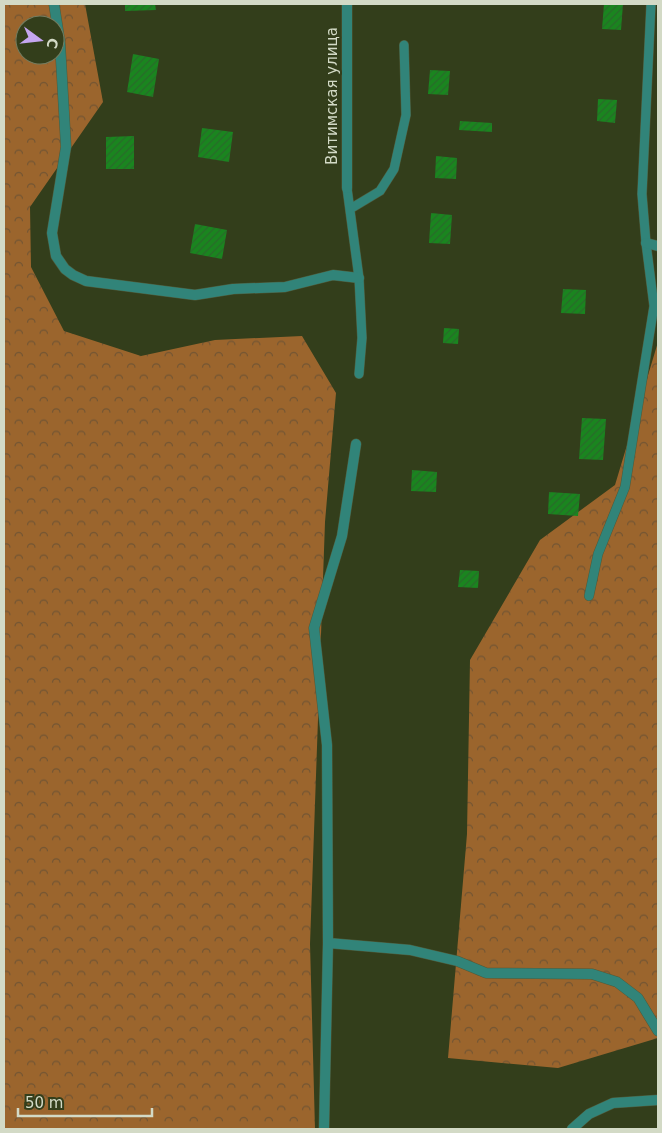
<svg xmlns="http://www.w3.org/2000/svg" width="662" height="1133" font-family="'DejaVu Sans',sans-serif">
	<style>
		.forest { fill: url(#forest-crowns); fill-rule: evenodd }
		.building { fill: url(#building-hatch) }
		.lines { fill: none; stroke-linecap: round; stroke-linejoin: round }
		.lane-casing { stroke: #505a3a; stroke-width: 10 }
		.street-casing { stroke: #505a3a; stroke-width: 11 }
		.lane { stroke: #318479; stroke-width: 9 }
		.street { stroke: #318479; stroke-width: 10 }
		.labels { text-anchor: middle; stroke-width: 4; stroke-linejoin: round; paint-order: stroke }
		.street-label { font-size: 15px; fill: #d3dac6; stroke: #333e1b }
	</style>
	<defs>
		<pattern id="forest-crowns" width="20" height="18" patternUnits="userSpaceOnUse" patternTransform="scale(1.25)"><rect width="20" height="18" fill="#9b652d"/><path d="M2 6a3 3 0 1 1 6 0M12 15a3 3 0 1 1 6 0" fill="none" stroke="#725533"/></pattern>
		<pattern id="building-hatch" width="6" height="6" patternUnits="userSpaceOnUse" patternTransform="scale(1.25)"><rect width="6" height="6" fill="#1a851f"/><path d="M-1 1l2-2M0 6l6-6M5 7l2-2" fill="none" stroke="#296a2a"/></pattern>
	</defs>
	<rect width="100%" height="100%" fill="#333e1b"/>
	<path class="forest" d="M4,4H85L103,102L30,207L31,267L64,331L141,356L215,340L302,336L336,393L325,522L310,944L315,1129H4ZM25,25H55V55H25Z
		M658,342V1038L558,1068L448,1058L467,834L470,660L540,540L615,485Z"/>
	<path class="building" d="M125,4H155L156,10L125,11Z
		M604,4H623L621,30L602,29Z
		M133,54L159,59L153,97L127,92Z
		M430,70L450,71L448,95L428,94Z
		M598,99L617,100L615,123L597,121Z
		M460,121L492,123V132L459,130Z
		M202,128L233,132L229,162L198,157Z
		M134,136V169H106V137Z
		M436,156L457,158L456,179L435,178Z
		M431,213L452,215L450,244L429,243Z
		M195,224L227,230L222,259L190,253Z
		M563,289L586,290L585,314L561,313Z
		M444,328L459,329L458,344L443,343Z
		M582,418L606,419L603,460L579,459Z
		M412,470L437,472L436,492L411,491Z
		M549,492L580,494L578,516L548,514Z
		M460,570L479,571L478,588L458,587Z"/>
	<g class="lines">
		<g class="lane-casing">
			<path id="lane" d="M347,188L359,278L362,338L359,374
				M350,209L380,191L394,169L406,115L404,45
				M589,596L598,554L625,487L654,306L646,243L642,194L651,4"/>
		</g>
		<g class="street-casing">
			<path id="street" d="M54,4L60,43L66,147L52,233L56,256L65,269L73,275L86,281L195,295L233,289L285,287L333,275L359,278
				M347,4V188
				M646,243L658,246
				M328,943L410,950L457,961L486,973L592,974L617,982L638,998L658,1031
				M324,1129L328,943L327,745L314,628L342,536L356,444
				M572,1129L589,1114L613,1103L658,1100"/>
		</g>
		<use href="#lane" class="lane"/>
		<use href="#street" class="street"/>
	</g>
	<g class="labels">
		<g class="street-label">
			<text transform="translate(332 96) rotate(-90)" y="5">Витимская улица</text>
		</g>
	</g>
	<rect width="662" height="1133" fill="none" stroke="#d3dac6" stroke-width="10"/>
	<g transform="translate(40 40) rotate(105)"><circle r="24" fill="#333e1b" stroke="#737c5f"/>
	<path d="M0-4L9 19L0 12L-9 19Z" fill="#c5a6f0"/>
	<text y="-8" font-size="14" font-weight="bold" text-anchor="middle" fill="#d3dac6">С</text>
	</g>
	<path d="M18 1108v8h134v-8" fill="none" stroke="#d3dac6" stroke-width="2.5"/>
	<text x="25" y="1108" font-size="15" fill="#d3dac6" stroke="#333e1b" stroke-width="4" paint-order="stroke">50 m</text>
</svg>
